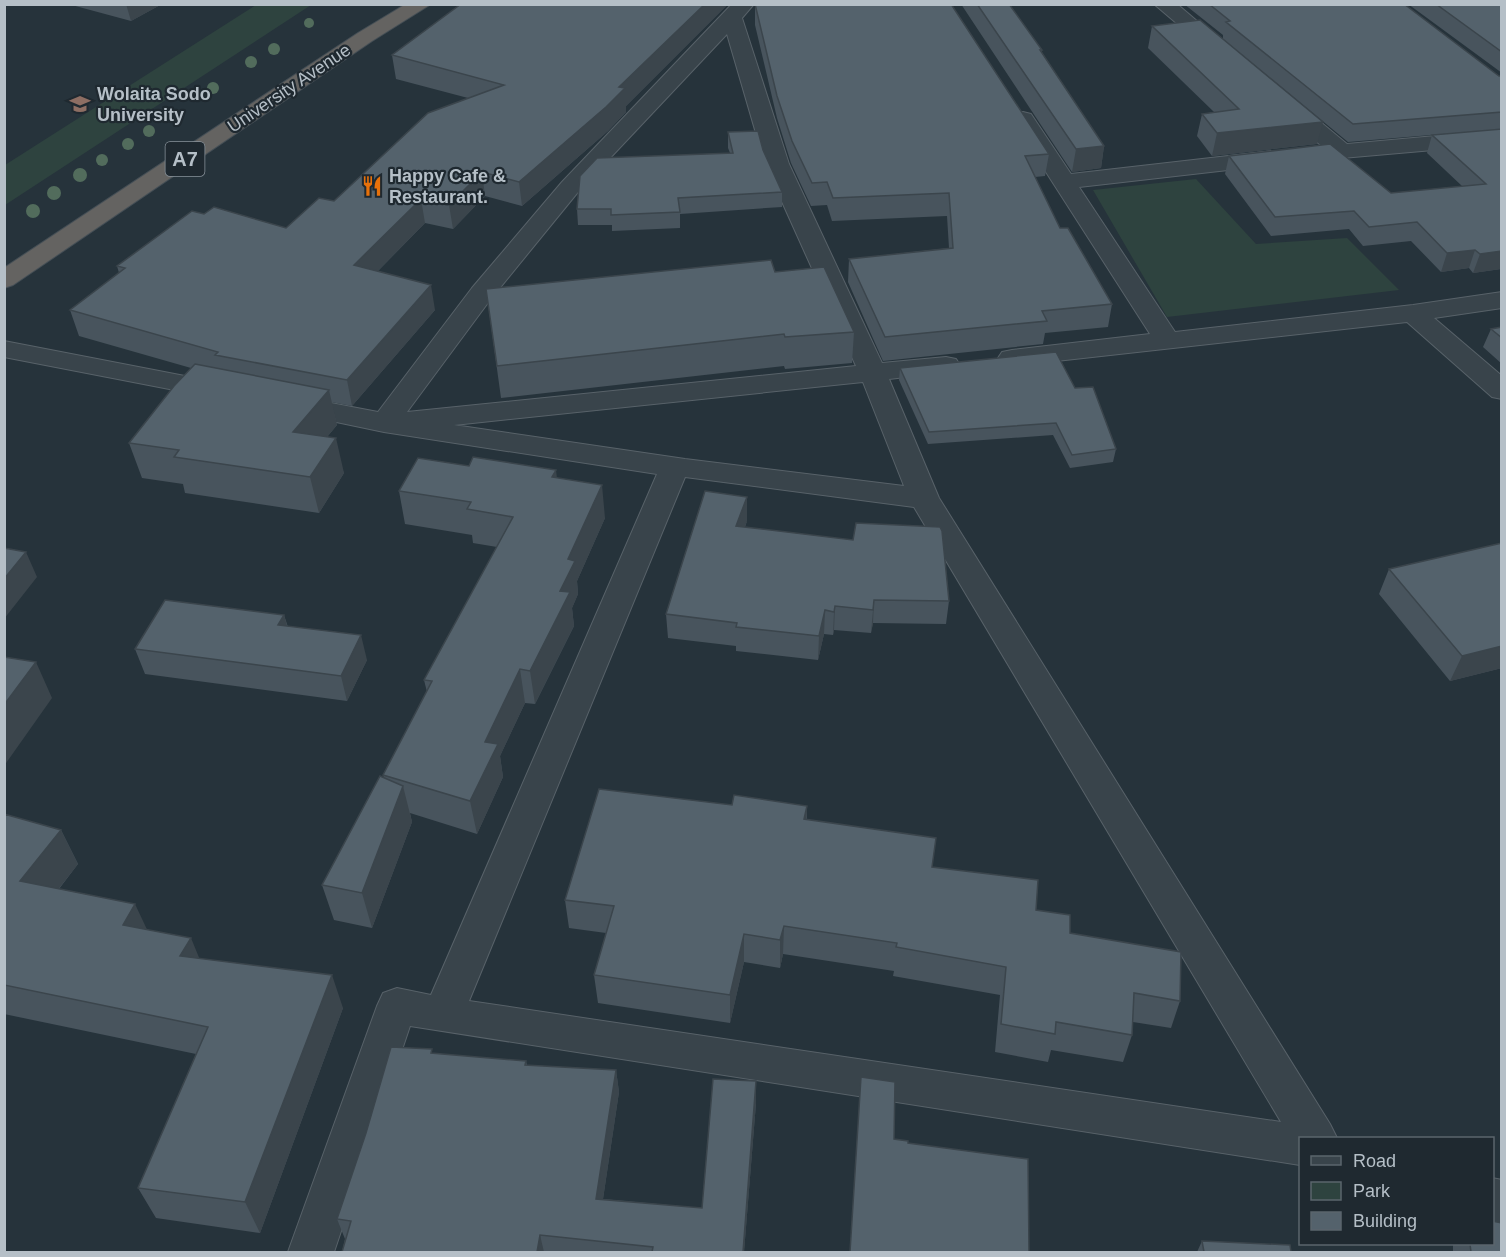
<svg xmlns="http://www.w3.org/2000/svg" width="1506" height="1257" font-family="Helvetica,sans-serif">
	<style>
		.green { fill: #2e433f }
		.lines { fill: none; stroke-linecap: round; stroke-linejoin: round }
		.minor-casing { stroke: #586269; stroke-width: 2 }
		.trunk-casing { stroke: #454f56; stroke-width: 2 }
		.minor { fill: #39444b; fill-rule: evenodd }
		.trunk { fill: #646361; fill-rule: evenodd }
		.tree { fill: #526c5c }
		.wall { fill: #48545d }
		.shaded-wall { fill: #3b454c }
		.building { fill: #54626c; stroke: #3b454c; stroke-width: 1.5 }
		.labels { text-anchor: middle; stroke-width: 4.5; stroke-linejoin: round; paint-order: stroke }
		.far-street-label { font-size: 18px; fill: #b5bfc7; stroke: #1f2930 }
		.far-poi-label { font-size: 18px; font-weight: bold; fill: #b5bfc7; stroke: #1f2930; text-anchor: start }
		.shield { fill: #1f2930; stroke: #88929a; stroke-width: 1.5 }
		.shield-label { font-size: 20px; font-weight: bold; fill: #b5bfc7 }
	</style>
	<rect width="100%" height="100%" fill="#26333b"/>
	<path class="green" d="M256,5H311L5,205V165Z
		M1196,179L1256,244L1347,238L1399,290L1167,317L1093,190Z"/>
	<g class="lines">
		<g class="minor-casing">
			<path id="minor" d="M732,4H754L742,18L789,164L882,363L946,357L956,359L960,365L956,371L889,379L939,498L1330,1124L1337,1138H1300V1165L410,1026L334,1252H288L377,1006L383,993L397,988L431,995L657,474L384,432L279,410L275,404L279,398L289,395L378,412L472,288L562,182ZM727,34L765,164L856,366L407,412L490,300L578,192ZM863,382L904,486L685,459L454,425ZM685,477L914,507L1281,1122L469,1001Z
				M1154,4H1177L1232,51L1228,55L1221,57L1214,55Z
				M1286,98L1294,100L1347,144L1502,130V144L1342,158L1334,156L1278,110L1275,105L1278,100Z
				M1023,112L1031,114L1071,174L1272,151L1280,153L1284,158L1280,163L1272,165L1079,187L1175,332L1413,305L1502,292V308L1434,318L1502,376V399L1492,397L1407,322L1012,366L1002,364L998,358L1002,352L1012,350L1150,334L1012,119L1015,114Z
				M4,341L221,383L231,385L235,391L231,397L221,399L4,357Z
				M1492,1178L1502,1180V1223L1492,1221Z"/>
		</g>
		<g class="trunk-casing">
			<path id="trunk" d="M406,4H431L372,41L13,285L4,288V268L358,33Z"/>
		</g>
		<use href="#minor" class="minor"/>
		<use href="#trunk" class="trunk"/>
	</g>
	<g class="tree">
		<circle cx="309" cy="23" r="5"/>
		<circle cx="274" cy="49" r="6"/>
		<circle cx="251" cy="62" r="6"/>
		<circle cx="213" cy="88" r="6"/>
		<circle cx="149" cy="131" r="6"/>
		<circle cx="128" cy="144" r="6"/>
		<circle cx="102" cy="160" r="6"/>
		<circle cx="80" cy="175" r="7"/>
		<circle cx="54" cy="193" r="7"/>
		<circle cx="33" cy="211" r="7"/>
	</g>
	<path class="wall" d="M68,4H162L131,21Z
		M461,4H728L626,106V112L608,131L522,206L485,196L453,229L425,223L378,271L435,310L352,406L331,402L337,425L327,437L344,473L319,513L185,493L183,484L142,478L129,443L191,368L79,336L70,310L119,273L117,266L204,214L286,228L334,201L468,98L396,79L392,55Z
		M755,4L1049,154L1045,176L1035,177L1060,228L1112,304L1108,327L1045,333L1043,344L883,361L848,282L849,259L949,248L947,216L832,221L827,205L811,206L791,163L777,118L755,25Z
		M961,4H1009L1042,50L1041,53L1104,146L1101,168L1072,172Z
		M1184,4H1404L1499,76H1502V129L1348,142L1223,39V35Z
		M1408,4H1502V73Z
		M1152,26L1317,144L1212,156L1197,136L1202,114L1214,112L1148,48Z
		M1502,129V270L1501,269L1473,273L1469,268L1441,272L1411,241L1363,246L1349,229L1271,236L1225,174L1229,156L1391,193L1462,186L1427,153L1432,135Z
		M728,132L763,150L782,192V207L680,214V228L612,231V225H578L577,209L730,153L728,148Z
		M775,272L854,332L852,363L785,369L784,366L501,398L486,289Z
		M1502,327V364L1483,347L1491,329Z
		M900,368L1075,388L1116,449L1113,462L1070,468L1053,435L928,444L899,380Z
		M469,466L557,478L605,518L577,581L578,594L572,608L574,626L535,704L525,703L500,756L503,777L477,834L410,813L412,822L372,928L334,920L322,885L384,778L383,775L427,692L424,680L497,547L473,543L472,535L405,524L399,491Z
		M747,521L745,527L949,601L946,624L873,623L871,633L834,630L833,635L824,634L818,660L736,651V646L668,638L666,614Z
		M1502,543V668L1450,681L1379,594L1389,569Z
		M284,615L288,627L367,660L347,701L145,674L135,649Z
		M732,805L807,806V820L932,867L1036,910L1070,933L1180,1001L1171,1028L1133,1022L1132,1035L1123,1062L1051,1050L1048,1062L995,1052L1000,995L893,976L894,971L783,954L780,968L744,962L730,1023L598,1003L594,975L606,933L569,928L565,900Z
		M4,814L61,830L78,864L59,889L147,930L199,959L343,1008L260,1233L156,1218L138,1188L196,1054L4,1014Z
		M433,1054L526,1061L527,1065L616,1070L619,1092L603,1199L702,1208L756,1081V1103L744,1252H342L345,1239L337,1219Z
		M861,1077L894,1139L908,1143L1029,1252H850Z
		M1202,1241L1291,1252H1197Z
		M1453,1244H1492L1502,1252H1453Z"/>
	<path class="shaded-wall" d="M126,4H162L131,21Z
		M705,4H728L626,106V112L608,131L522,206L519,182Z
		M1323,122L1317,144L1212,156L1217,133Z
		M1104,146L1101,168L1072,172L1076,149Z
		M482,172L485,196L453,229L449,205Z
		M421,199L425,223L359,290L354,265Z
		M1475,250L1469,268L1441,272L1447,253Z
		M1502,251L1501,269L1473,273L1480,254Z
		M431,285L435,310L352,406L347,380Z
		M329,390L337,425L302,467L293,432Z
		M336,438L344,473L319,513L310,477Z
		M556,470L560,503L552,477Z
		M602,485L605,518L577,581L578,594L572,608L574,626L535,704L530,671L560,591L568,559Z
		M747,497V521L736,550V526Z
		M26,552L37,577L4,619V579Z
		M874,600L873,623L871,633L873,610Z
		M835,606L834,630L833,635L834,612Z
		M825,610L824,634L818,660L819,636Z
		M284,615L291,640L278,625Z
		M361,635L367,660L347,701L341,676Z
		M1502,646V668L1450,681L1462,656Z
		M36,662L52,698L4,766V705Z
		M520,669L525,703L500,756L503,777L477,834L470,801L485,742Z
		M403,786L412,822L372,928L362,893Z
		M807,806L806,835L804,819Z
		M61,830L78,864L38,915L20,881Z
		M135,904L151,938L123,925Z
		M784,926L783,954L780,968V940Z
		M744,934V962L730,1023V995Z
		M191,938L205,972L180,956Z
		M332,975L343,1008L260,1233L245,1202Z
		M616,1070L619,1092L600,1219L596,1199Z
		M756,1081V1103L744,1252H743Z
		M540,1235L544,1252H537Z"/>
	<path class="building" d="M461,4H705L619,87L625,88L606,107L519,182L482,172L449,205L421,199L354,265L431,285L347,380L215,355L218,352L70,310L125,268L117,266L192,211L204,214L214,207L286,228L319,198L334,201L428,113L504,85L392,55Z
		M755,4H951L1049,154L1025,156L1060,228H1068L1112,304L1042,311L1047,321L885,337L849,259L953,248L949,193L833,198L827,182L812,183L792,141L777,96Z
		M977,4H1009L1042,50H1040L1104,146L1076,149Z
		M1209,4H1404L1499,76H1502V112L1353,124L1226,22L1230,21Z
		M1436,4H1502V52Z
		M1200,20L1323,122L1217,133L1202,114L1239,109L1152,26Z
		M1502,129V251L1480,254L1475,250L1447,253L1417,222L1369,227L1354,211L1275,217L1229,156L1330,144L1391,193L1486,184L1432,135Z
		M758,131L763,150L782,192L678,198L680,212L611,215V209H577L580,176L597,158L733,153L728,132Z
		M771,260L775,272L824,267L854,332L785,337L784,334L497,366L486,289Z
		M1502,327V338L1491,329Z
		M1056,352L1075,388L1093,387L1116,449L1072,455L1056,423L929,432L900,368Z
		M195,364L329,390L293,432L336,438L310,477L174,457L179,450L129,443L174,386Z
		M473,457L556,470L552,477L602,485L568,559L575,561L560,591L570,592L530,671L520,669L485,742L498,744L470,801L383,775L432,681L424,680L513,517L467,509L471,502L399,491L418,458L469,466Z
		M705,491L747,497L736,526L853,540L856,523L940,527L942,531L949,601L874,600L873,610L835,606L834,612L825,610L819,636L736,627L737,623L666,614Z
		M1502,543V646L1462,656L1389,569Z
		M4,548L26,552L4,579Z
		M165,600L284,615L278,625L361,635L341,676L135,649Z
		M4,657L36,662L4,705Z
		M380,776L403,786L362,893L322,885Z
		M599,789L732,805L734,795L807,806L804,819L936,838L932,867L1038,880L1036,910L1070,915V933L1181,952L1180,1001L1134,993L1132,1035L1056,1022L1055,1034L1001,1024L1006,967L896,947L897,943L784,926L780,940L744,934L730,995L594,975L614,906L565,900Z
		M4,814L61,830L20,881L135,904L123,925L191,938L180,956L332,975L245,1202L138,1188L208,1027L4,985Z
		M391,1047L432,1049L431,1053L526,1061L525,1065L616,1070L596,1199L702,1208L713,1079L756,1081L743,1252H652L653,1247L540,1235L537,1252H342L351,1221L337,1219L366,1133Z
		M861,1077L895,1082L894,1139L908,1141V1143L1028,1159L1029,1252H850Z
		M1492,1221L1502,1223V1252H1471L1470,1244H1492Z
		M1202,1241L1290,1245L1291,1252H1204Z"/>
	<defs>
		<g id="university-bare" transform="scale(1.62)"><path d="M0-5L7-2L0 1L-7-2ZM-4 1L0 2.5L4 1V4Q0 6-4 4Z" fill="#8d6e63" stroke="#1f2930" stroke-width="2.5" paint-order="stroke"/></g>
		<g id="restaurant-bare" transform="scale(1.62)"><path d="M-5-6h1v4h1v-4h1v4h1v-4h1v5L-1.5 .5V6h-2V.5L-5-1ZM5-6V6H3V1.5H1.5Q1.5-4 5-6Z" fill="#e8710a" stroke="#1f2930" stroke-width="2.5" paint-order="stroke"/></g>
	</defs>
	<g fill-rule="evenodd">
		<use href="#university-bare" x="80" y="104"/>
		<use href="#restaurant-bare" x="372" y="186"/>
	</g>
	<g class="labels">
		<g class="far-street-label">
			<text transform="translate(289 88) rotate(-34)" y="6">University Avenue</text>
		</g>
		<g class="far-poi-label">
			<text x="97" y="100">Wolaita Sodo<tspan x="97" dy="21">University</tspan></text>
			<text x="389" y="182">Happy Cafe &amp;<tspan x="389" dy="21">Restaurant.</tspan></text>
		</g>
		<rect class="shield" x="165.5" y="142" width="39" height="34" rx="4.5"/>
		<g class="shield-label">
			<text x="185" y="166">A7</text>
		</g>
	</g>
	<rect width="1506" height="1257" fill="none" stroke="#b5bfc7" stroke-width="12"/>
	<rect x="1299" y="1137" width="195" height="108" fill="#1f2930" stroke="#5b656c" stroke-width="1.5"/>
	<rect x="1311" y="1156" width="30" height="9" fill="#39444b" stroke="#5b656c" stroke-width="1.5"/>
	<text x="1353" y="1167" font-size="18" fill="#b5bfc7">Road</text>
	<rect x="1311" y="1182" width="30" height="18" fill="#2e433f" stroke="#5b656c" stroke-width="1.5"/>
	<text x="1353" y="1197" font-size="18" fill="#b5bfc7">Park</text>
	<rect x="1311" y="1212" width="30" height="18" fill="#54626c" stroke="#5b656c" stroke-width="1.5"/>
	<text x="1353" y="1227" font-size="18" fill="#b5bfc7">Building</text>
</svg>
